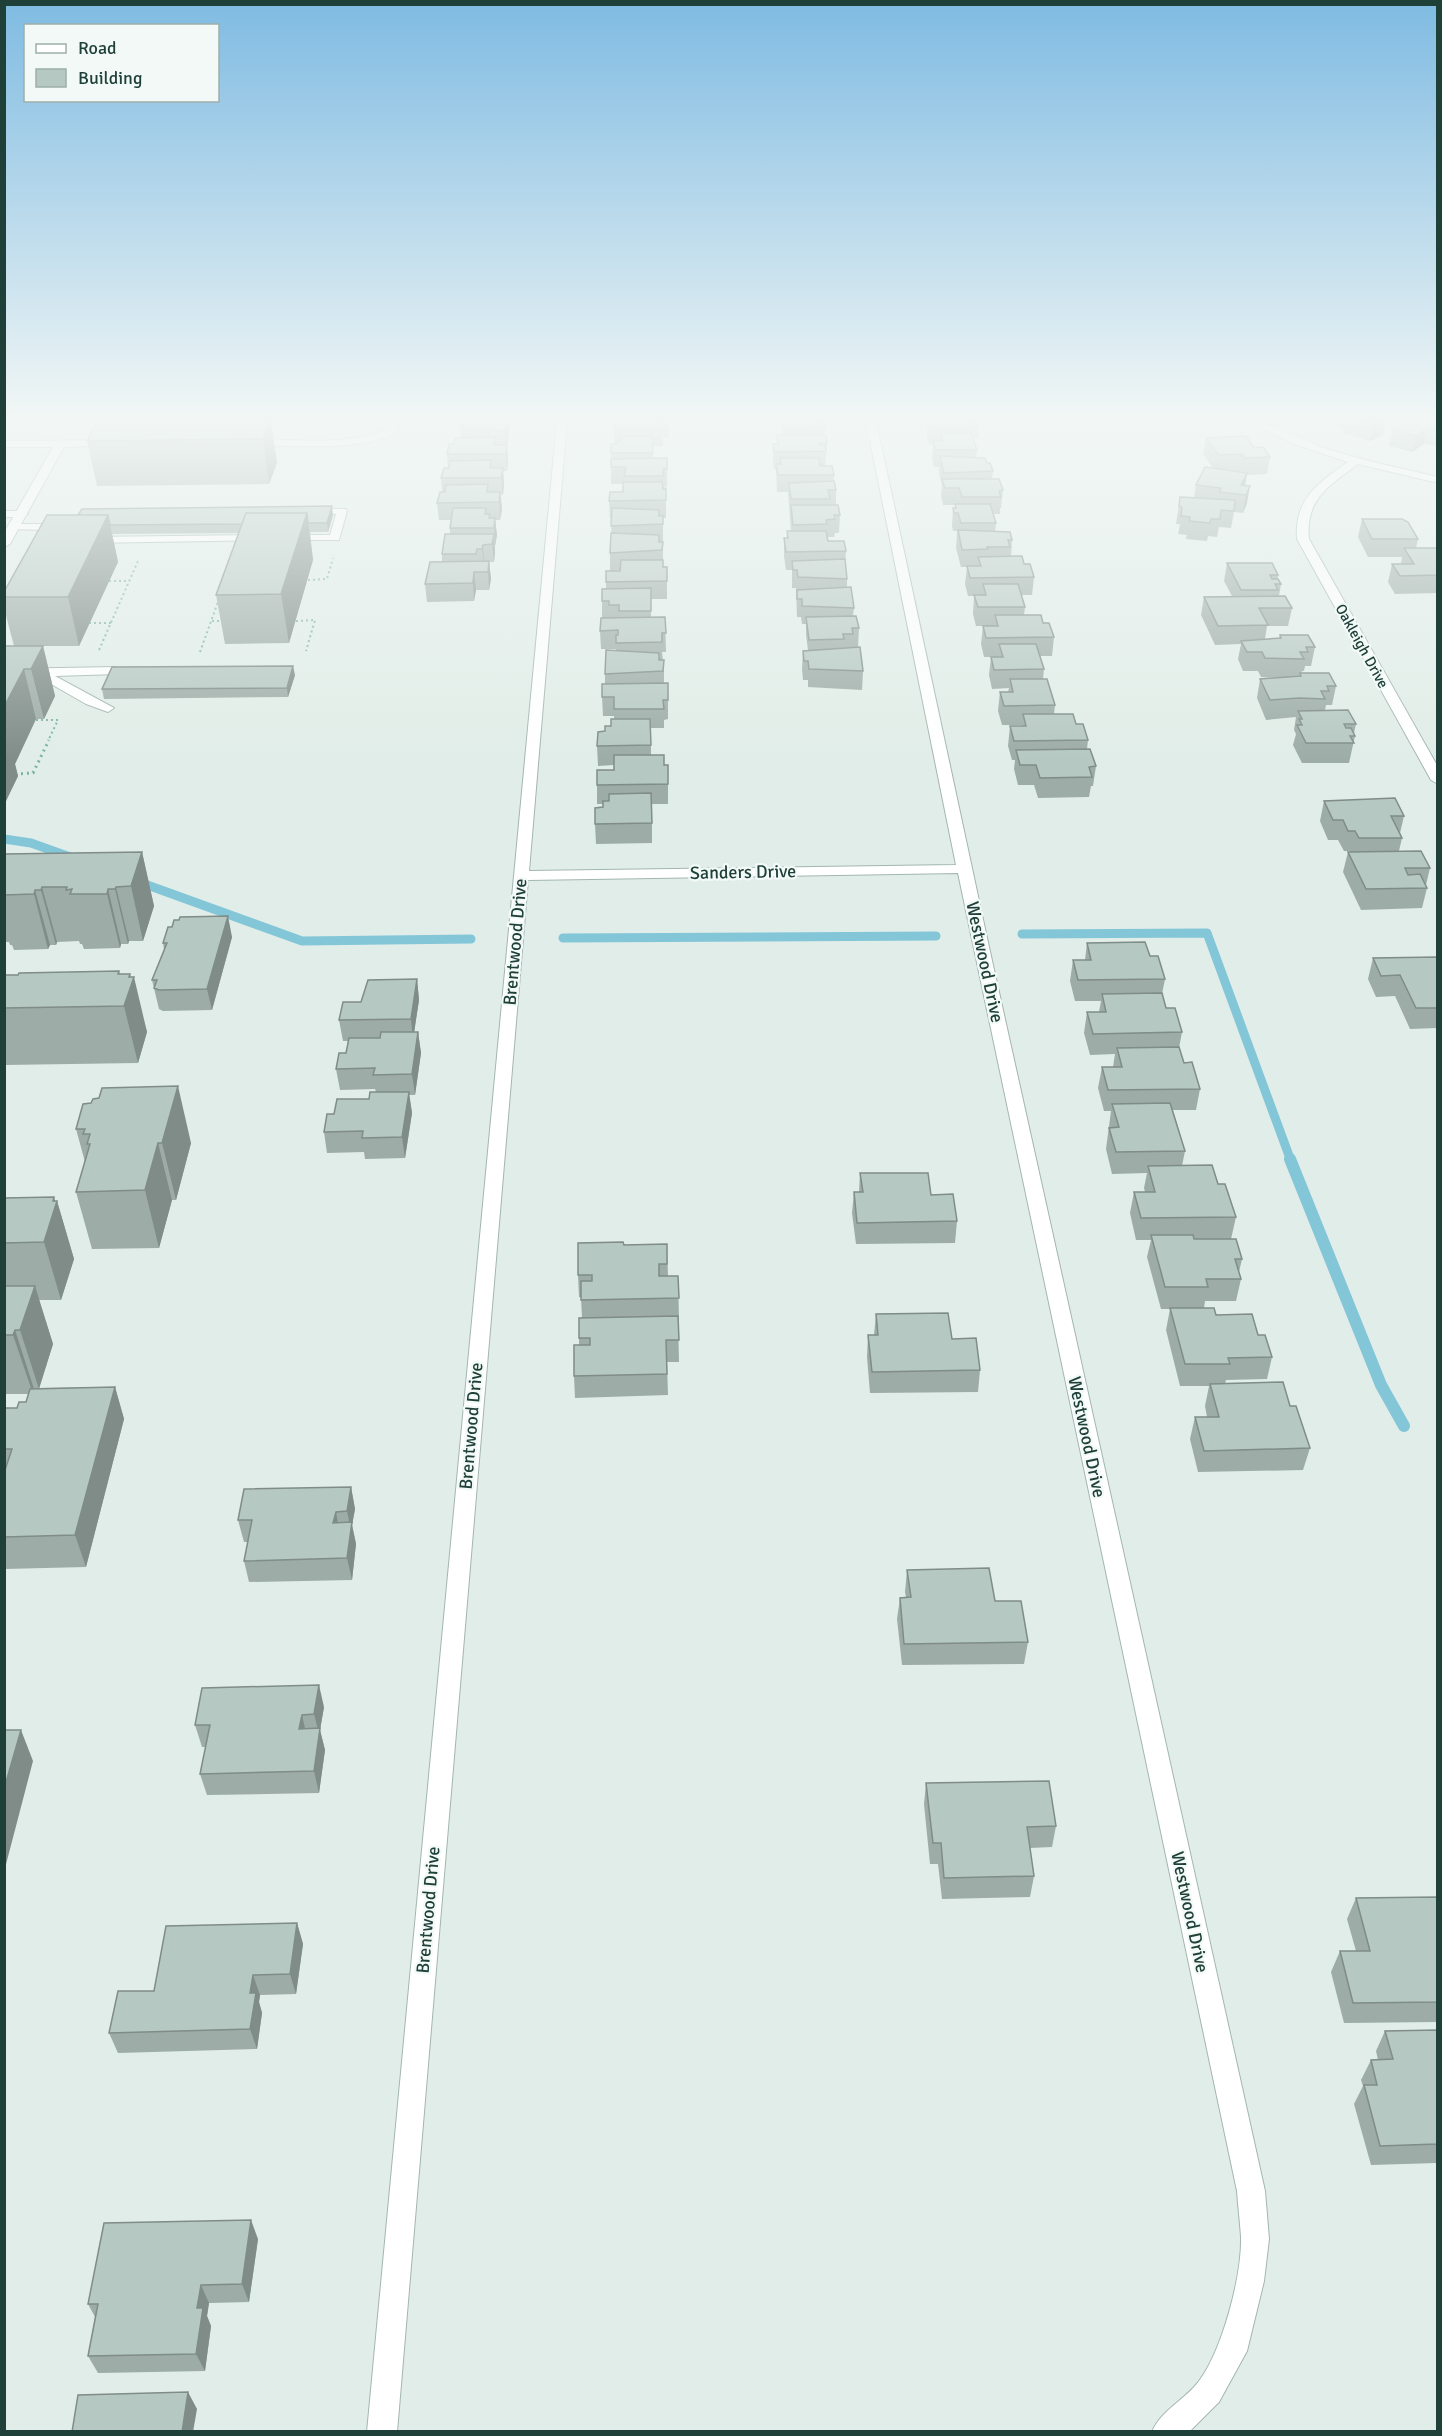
<svg xmlns="http://www.w3.org/2000/svg" width="1442" height="2436" font-family="Signika,sans-serif">
	<style>
		.lines { fill: none; stroke-linecap: round; stroke-linejoin: round }
		.stream-far1 { stroke: #83c6d8; stroke-width: 9 }
		.stream { stroke: #83c6d8; stroke-width: 12 }
		.service-casing { stroke: #a3b6b0; stroke-width: 2 }
		.minor-casing { stroke: #a3b6b0; stroke-width: 2 }
		.path-far1 { stroke: #7eb4a6; stroke-width: 2; stroke-dasharray: 2 3; stroke-linecap: butt }
		.path { stroke: #7eb4a6; stroke-width: 3; stroke-dasharray: 2 4; stroke-linecap: butt }
		.service { fill: #fff; fill-rule: evenodd }
		.minor { fill: #fff; fill-rule: evenodd }
		.wall { fill: #9daca7 }
		.shaded-wall { fill: #7f8c88 }
		.building { fill: #b6c8c2; stroke: #7f8c88; stroke-width: 1.5 }
		.labels { text-anchor: middle; stroke-width: 4.5; stroke-linejoin: round; paint-order: stroke }
		.far-street-label { font-size: 15px; fill: #1f4039; stroke: #f2f9f6 }
		.street-label { font-size: 18px; fill: #1f4039; stroke: #f2f9f6 }
	</style>
	<rect width="100%" height="100%" fill="#e1ede8"/>
	<g class="lines">
		<path class="stream-far1" d="M4,839L31,843L73,858
			M139,882L302,941L471,939
			M1022,934L1207,933L1291,1161
			M563,938L936,936"/>
		<path class="stream" d="M1290,1159L1381,1385L1404,1426"/>
		<g class="service-casing">
			<path id="service" d="M307,508L346,509L347,511L339,540H284V536L288,535H330L336,514L303,513L302,511Z
				M4,511H22L28,514L22,517H4Z
				M14,524H48L66,536L60,539L45,530L10,529L8,527Z
				M260,535L264,536V540L90,543L84,540L90,537Z
				M115,667L119,668L121,671L119,674L55,676L114,708L108,712L86,704L37,676L4,677V669Z"/>
		</g>
		<g class="minor-casing">
			<path id="minor" d="M390,421H400C399,427 398,430 393,433C366,452 283,445 249,445L244,442L249,439C289,439 352,447 388,428Z
				M557,421H567L529,871L956,865L866,421H876L987,938L1265,2191L1269,2239L1264,2281L1247,2351L1219,2402L1189,2432H1152C1161,2410 1185,2400 1199,2381C1222,2351 1242,2276 1241,2237C1240,2222 1238,2206 1237,2191L958,873L528,880L397,2432H367Z
				M1249,421C1272,421 1301,440 1324,448C1361,460 1399,468 1438,477V483L1358,464C1329,486 1305,499 1309,539L1438,767V784L1431,780L1297,539C1294,499 1318,483 1348,462L1294,444Z
				M113,440L118,443L117,445L64,447L10,544L4,547V533L53,447H4V441Z"/>
		</g>
		<path class="path-far1" d="M308,580L327,579L333,558
			M109,581H130
			M212,621H226
			M296,621L315,620L306,651
			M89,623H111
			M99,650L138,561
			M200,652L219,599
			M36,720H58L48,741"/>
		<path class="path" d="M15,774L33,773L49,740"/>
		<use href="#service" class="service"/>
		<use href="#minor" class="minor"/>
	</g>
	<path class="wall" d="M271,421L277,463L269,484L97,486L87,441Z
		M612,421H669V437H663V446H653V458H667V486L664,487V489L666,488V518H663V542H659H663V567H667V599H651V618L665,617L666,652H662L663,660H664V683H668V719L664,720V728H651V755L664,765H668V804H652V843L596,844L595,824L603,807V804H597V785L614,770V765L598,766L597,746L605,731L611,726L614,719V716H603L602,697L605,684V674L616,649H601L600,631L602,618V601L606,589V582L620,570L610,571V553L612,518H610L609,501L623,492V484H611V444H614V426H612Z
		M770,421H825V435L827,443L825,466L834,475V481L836,490V505L840,515L839,533H835L834,537H827L828,541L846,551L845,564L847,579V587L854,608L853,616L859,628L858,647H853V648L863,671L862,690L808,687V680H803L802,669L803,651L808,650L806,635V624H802L801,617H797L796,588H792V570H786L784,556V538H787V531H791L788,492H777L776,469H774L773,461V444H777V435H782L781,425H771Z
		M921,421H980L978,438H973L977,450L976,458L987,463L993,471L992,479L1003,490L1001,508H1000V514H993L996,523L995,532L1012,540L1011,557L1024,564L1034,577L1032,595H1021L1025,607L1024,615L1043,623L1054,637L1052,656H1040L1044,669L1043,679L1055,705L1054,714L1076,724L1088,740L1087,749L1096,766L1093,786H1091L1089,797L1038,798L1034,785H1018L1014,769L1015,760H1012L1008,746L1010,726H1022V725H1002L998,711L1000,692H1008L1009,688L992,689L989,675L991,657H984L981,644L983,626H976L973,614L974,596H968L965,584L967,567H961L956,548L957,533V531H953L952,526L953,508H955V505H943L941,496L942,486L939,473V467H934L932,458L933,445H929L927,436V423H922Z
		M1332,421H1386L1383,435L1370,441L1343,433L1344,429L1331,423Z
		M1437,421V446L1424,444L1412,452L1389,446L1393,430Z
		M460,424L508,425L509,432L507,445L508,461L507,471H503L504,485L503,495H501L502,509L500,520H495L497,535L495,546V552L494,562H489L491,579L489,590H476L474,601L427,602L425,584L442,562V554L450,534V528L451,520H439L437,503L442,492L441,478L448,468L447,454L454,444L461,438Z
		M1206,438L1254,448L1270,457L1267,474L1247,475L1245,485L1247,503L1243,513L1234,512L1231,528L1219,527L1217,537L1208,536L1207,541L1186,539L1187,535L1178,534L1180,524H1176L1180,497H1194L1196,485L1213,468L1203,454Z
		M47,515H333L328,532H310L313,560L289,643L225,644L216,595L239,533L112,534L118,562L79,646H14L4,608V592Z
		M1362,519L1418,539L1416,548H1437V593L1395,594L1388,582L1392,564H1401L1402,557H1368L1358,537Z
		M1227,563L1278,575V579L1281,584L1279,596L1292,608L1288,626H1267L1265,639L1279,638L1280,635L1315,647L1311,666H1305L1304,671H1302L1301,673L1336,686L1332,705H1326L1325,710L1356,724L1354,733L1355,736L1349,763H1302L1293,745L1296,734L1294,730L1296,717L1266,720L1257,698L1260,679L1280,678L1261,677L1258,671H1243L1238,659L1241,644L1215,645L1201,615L1204,597L1232,596L1224,581Z
		M4,646H43L55,696L44,719H36L15,764L18,776L6,801H4Z
		M295,675L288,697L104,699L102,689Z
		M1324,801L1404,816L1400,833L1402,838L1399,851L1430,868L1426,885L1427,888L1422,908L1361,910L1343,872L1348,852H1351L1350,851H1344L1338,840H1328L1320,821Z
		M142,852L154,906L143,941H129L128,944H121L120,948L84,949L82,944H80L79,941L57,942L56,945H50L48,949L14,950L12,945H10L9,942H4V854Z
		M232,937L212,1010L163,1011L159,1009L152,980L164,950L163,943Z
		M1087,943L1150,956L1165,979L1162,994L1166,1008L1182,1032L1179,1048L1184,1063L1200,1089L1196,1110H1173L1185,1151L1182,1166L1218,1184L1236,1217L1231,1239L1242,1259L1239,1272L1241,1279L1236,1301H1205L1204,1308L1216,1315L1258,1335L1272,1357L1267,1379L1226,1380L1225,1384L1290,1406L1310,1448L1303,1470L1198,1472L1190,1439L1195,1417H1207L1205,1406L1209,1386H1180L1166,1330L1170,1309H1161L1147,1257L1151,1240H1136L1130,1213L1134,1192H1145L1144,1188L1147,1173L1112,1174L1106,1149L1111,1111H1104L1098,1088L1102,1067H1113L1115,1054L1090,1055L1084,1033L1087,1012H1099L1101,1001H1075L1070,981L1073,960H1085Z
		M1437,957V1028L1410,1029L1395,996L1376,997L1368,979L1373,958Z
		M120,974L131,977L147,1032L138,1063L4,1065V975Z
		M417,979L419,1000L414,1032H418L421,1053L415,1095H409L412,1113L405,1158L365,1159L364,1152L327,1153L324,1132L334,1114L369,1099L376,1092L375,1089L340,1090L336,1069L346,1053L348,1041H343L339,1020L361,1002Z
		M91,1103L191,1143L176,1200H172L159,1248L92,1249L76,1192L85,1162L76,1129Z
		M860,1173L931,1195L957,1221L955,1243L856,1244L852,1213L854,1192H859Z
		M4,1198L57,1201L74,1259L61,1300H39L53,1344L39,1388L115,1387L124,1419L86,1567L4,1569V1411L17,1408L26,1402L29,1394H4Z
		M667,1244L668,1276H678L679,1320H678L679,1362H667L668,1395L575,1398L574,1376L579,1345V1338L582,1318L581,1297H579L578,1275L624,1245Z
		M876,1314L980,1370L978,1392L870,1393L867,1357L868,1335H874Z
		M351,1487L355,1509L352,1525L356,1544L352,1580L249,1582L244,1561L248,1542H244L238,1520Z
		M907,1570L995,1601L1028,1642L1024,1664L902,1665L897,1619L900,1598L906,1597L905,1592Z
		M324,1707L320,1730L325,1750L319,1793L207,1795L200,1774L206,1747H202L195,1725Z
		M926,1783L1056,1826L1052,1847L1030,1848L1034,1876L1030,1897L942,1899L938,1864H930L924,1804Z
		M1437,1897V2022L1344,2023L1331,1972L1340,1951H1356L1347,1919L1356,1898Z
		M297,1923L303,1944L296,1994L260,1995L259,2002L262,2013L257,2049L118,2053L109,2033L154,1991Z
		M1437,2030V2163L1371,2165L1354,2104L1363,2086L1361,2080L1371,2060H1378L1376,2051L1385,2031Z
		M258,2239L249,2302L209,2303L207,2316L211,2326L205,2371L98,2373L88,2356L95,2317L88,2304Z"/>
	<path class="shaded-wall" d="M269,421H271L277,463L269,484L263,439Z
		M507,421H509V432L506,448L505,431Z
		M1374,421H1386L1383,435L1370,441Z
		M1428,427L1424,444L1412,452L1416,436Z
		M507,445L508,461L507,471L506,454Z
		M503,468L504,485L503,495L501,478Z
		M1247,473L1244,490L1241,485Z
		M1250,486L1247,503L1243,513L1246,495Z
		M500,492L502,509L500,520L499,502Z
		M332,506L333,515L328,532L327,523Z
		M307,513L313,560L289,643L281,594Z
		M108,515L118,562L79,646L68,597Z
		M495,518L497,535L495,546L494,528Z
		M494,534L495,552L494,562L492,544Z
		M483,545L484,562V567L482,549Z
		M489,561L491,579L489,590L488,572Z
		M474,572L476,590L474,601L473,583Z
		M43,646L55,696L44,719L31,669Z
		M293,666L295,675L288,697L287,688Z
		M24,669L36,719L15,764L18,776L6,801L4,796V707Z
		M142,852L154,906L143,941L131,886Z
		M42,887L57,942L56,945L41,890Z
		M116,887L129,941L128,944L115,889Z
		M108,889L121,944L120,948L107,894Z
		M35,890L50,945L48,949L34,894Z
		M228,916L232,937L212,1010L207,989Z
		M119,971L126,1000L129,977L130,974L132,983L134,977L147,1032L138,1063L124,1006L118,974Z
		M417,979L419,1000L413,1040L411,1019Z
		M418,1032L421,1053L415,1095L412,1074Z
		M178,1086L191,1143L176,1200L162,1143Z
		M409,1092L412,1113L405,1158L402,1137Z
		M158,1143L172,1200L159,1248L145,1190Z
		M54,1197L56,1204L57,1201L74,1259L61,1300L44,1242Z
		M35,1286L53,1344L39,1389L20,1330Z
		M15,1330L34,1389L33,1394L13,1335Z
		M115,1387L124,1419L86,1567L75,1535Z
		M351,1487L355,1509L352,1525L356,1544L352,1580L347,1558L351,1531L347,1511Z
		M336,1512L340,1534L333,1523Z
		M319,1685L324,1707L320,1730L325,1750L319,1793L314,1771L319,1734L314,1714Z
		M302,1715L307,1737L299,1729Z
		M21,1730L33,1761L4,1872V1789Z
		M297,1923L303,1944L296,1994L290,1974Z
		M253,1975L260,1995L259,2002L262,2013L257,2049L250,2029V1993Z
		M251,2220L258,2239L249,2302L242,2284Z
		M201,2285L209,2303L207,2316L211,2326L205,2371L196,2354L197,2308Z
		M188,2392L197,2409L193,2432H182Z"/>
	<path class="building" d="M98,421H269L263,439L87,441Z
		M460,421H507L505,431L462,429L463,424H460Z
		M622,421H662L663,430H614V422Z
		M782,421H818L819,424H813L814,428H783Z
		M928,421H980V422H968L970,428H930Z
		M1364,421H1381L1374,425Z
		M1405,421H1437V429L1428,427L1416,436L1393,430Z
		M941,433H971L977,450H936L933,441H943Z
		M777,435H826L827,443H819V445H825L826,451L774,452L773,444H778Z
		M621,436H652L653,453H611V444H617V441H621Z
		M1246,436L1254,448L1263,447L1270,457L1245,458L1242,454L1218,455L1206,438Z
		M496,437L494,445H507L506,454H447L449,444H454L455,438Z
		M940,456L985,458L987,463H990L993,471L944,473Z
		M667,458V469H663V476H624L626,467H611V459Z
		M780,458H819L820,466H832L834,475H778L776,464H781Z
		M491,460L490,468H503L501,478H441L444,468H449L450,461Z
		M1205,467L1247,473L1241,485L1250,486L1246,495L1219,492L1221,488L1196,485Z
		M942,479H999L1003,490L999,491L1001,497H962L959,488H945Z
		M834,481L836,490H828L830,499H791L789,483Z
		M623,482H662L663,489L666,488V500L609,501L610,492H623Z
		M488,484L487,492H500L499,502L437,503L440,492H445L446,485Z
		M1180,497L1235,500L1234,511L1221,510L1220,519H1211L1210,523L1189,521L1190,517L1181,516L1182,507L1179,506Z
		M955,504H990L996,523H961L958,513H954L953,508H956Z
		M791,505H838L840,515H834L835,519L826,520L827,524L793,525Z
		M332,506L327,523H308L307,513H246L242,524L110,525L108,515H78L82,509Z
		M453,508H486L485,514H490L489,518H495L494,528H450Z
		M612,508L659,510V516H663V524L611,526Z
		M246,513H307L281,594L216,595Z
		M47,515H108L68,597H4V592Z
		M1362,519H1402L1408,522L1418,539H1372Z
		M958,530L1010,532L1012,540H1008L1010,547H987L988,549L962,550Z
		M787,531H826L828,541H844L846,551L786,552L784,538H788Z
		M611,533L659,535V542H663L662,550L610,553Z
		M445,534H494L492,544L483,545L482,549H477L476,554H442Z
		M1404,548H1437V575L1400,576L1392,564H1414Z
		M1022,556L1024,564H1030L1034,577L970,578L967,566H981L978,557Z
		M845,559L847,579L798,577L797,570H793L792,561Z
		M621,560H663V567H667V581L606,582V571H620Z
		M489,561L488,572H474L473,583L425,584L430,562Z
		M1227,563H1272L1278,575H1270L1272,579H1278L1281,584H1275L1278,590H1241Z
		M983,584H1018L1025,607H978L974,595H986Z
		M851,587L854,608L802,606V599H797V590Z
		M651,588V611H619V605H609V601H602V589Z
		M1285,596L1292,608H1259L1268,625L1218,626L1204,597Z
		M995,615H1041L1043,623H1049L1054,637L986,638L983,626H998Z
		M856,616L859,628H852L853,634H843L844,639L809,640L806,617Z
		M665,617L666,633H662V642L616,643V635H618V630L600,631L601,618Z
		M1280,635H1308L1315,647H1306L1308,652H1300L1304,659L1265,658L1262,652H1247L1241,641L1281,638Z
		M999,644H1036L1044,669L994,670L991,657H1003Z
		M4,646H43L31,669H24L4,707Z
		M860,647L863,671L809,669L808,661H804L803,651Z
		M606,650L659,653V660H664L663,671L605,674Z
		M293,666L287,688L102,689L112,667Z
		M1300,673H1329L1336,686H1327L1329,691H1321L1325,699L1299,698L1270,700L1260,679L1301,676Z
		M1010,679H1047L1055,705L1004,706L1000,692H1013Z
		M668,683V700H663L664,709H614V697H602V684Z
		M1348,710L1356,724H1344L1346,728H1351L1355,736H1350L1354,743H1306L1297,725H1302L1299,719H1302L1298,711Z
		M1023,714H1073L1076,724H1083L1088,740L1014,741L1010,726H1026Z
		M611,719H650L651,745L597,746L598,732L605,731V726H611Z
		M1090,749L1096,766L1089,767L1092,777L1040,778L1036,765H1020L1016,750Z
		M614,755H664V765H668V784L597,785V770H614Z
		M651,793L652,823L595,824V808L603,807V801H609V794Z
		M1395,798L1404,816H1391L1402,838H1359L1355,831H1348L1343,820H1333L1324,801Z
		M1421,851L1430,868H1405L1408,875L1420,874L1427,888L1366,889L1348,852Z
		M142,852L131,886L116,887L115,889H108L107,894H70L72,889L66,890L67,887H42L41,890H35L34,894L4,895V854Z
		M228,916L207,989L159,990L154,988L157,980H152L167,943H163L168,927H172L174,920H179L180,917Z
		M1145,942L1150,956H1158L1165,979L1078,980L1073,960H1091L1087,943Z
		M1437,957V1008H1416L1400,975L1381,976L1373,958Z
		M119,971L118,974H130L129,977H134L124,1006L4,1008V975H18L19,973Z
		M417,979L411,1019L339,1020L343,1002H361L368,980Z
		M1162,993L1166,1008H1175L1182,1032L1093,1034L1087,1012H1106L1102,994Z
		M381,1032H418L412,1074L373,1075L375,1068L336,1069L339,1053H346L349,1038H380Z
		M1179,1047L1184,1063L1192,1062L1200,1089L1108,1090L1102,1067H1122L1117,1048Z
		M178,1086L162,1143H158L145,1190L76,1192L90,1144H87L90,1134H83L85,1129H76L83,1104L91,1103L93,1099L99,1098L102,1088Z
		M370,1092H409L402,1137L362,1138L363,1131L324,1132L327,1114H334L337,1099H369Z
		M1170,1103L1185,1151L1116,1152L1109,1128L1119,1127L1112,1104Z
		M1212,1165L1218,1184H1225L1236,1217L1141,1218L1134,1192H1155L1148,1166Z
		M860,1173H928L931,1195L953,1194L957,1221L857,1223L854,1192H863Z
		M54,1197L53,1201H57L44,1242L4,1243V1198Z
		M1151,1235H1193L1194,1239H1236L1242,1259H1235L1241,1279H1206L1208,1287H1165Z
		M623,1242L624,1245L667,1244V1264H659V1276H678L679,1298L581,1300V1281H592V1275H578V1243Z
		M4,1286H35L20,1330H15L13,1335H4Z
		M1170,1308H1214L1216,1315L1252,1314L1258,1335H1265L1272,1357L1228,1358L1230,1364H1185Z
		M948,1313L952,1339L976,1338L980,1370L872,1372L868,1335H878L876,1314Z
		M678,1316L679,1340H666L667,1374L574,1376V1345H590V1338H579V1318Z
		M1283,1382L1290,1406H1296L1310,1448L1204,1451L1195,1417H1219L1210,1384Z
		M115,1387L75,1535L4,1537V1473L12,1449H4L5,1408H17L19,1402H26L30,1389Z
		M351,1487L347,1511L336,1512L333,1523L352,1522L347,1558L244,1561L252,1520H238L244,1489Z
		M989,1568L995,1601H1021L1028,1642L904,1644L900,1598L911,1597L907,1570Z
		M319,1685L314,1714L302,1715L299,1729L320,1728L314,1771L200,1774L210,1725H195L202,1688Z
		M4,1730H21L4,1789Z
		M1049,1781L1056,1826L1027,1827L1034,1876L944,1878L941,1843H933L926,1783Z
		M1437,1897V2002L1353,2003L1340,1951H1370L1356,1898Z
		M297,1923L290,1974L253,1975L250,1993H256L250,2029L109,2033L118,1991H154L166,1926Z
		M1437,2030V2144L1380,2146L1364,2085H1377L1371,2060L1393,2059L1385,2031Z
		M251,2220L242,2284L201,2285L197,2308H203L196,2354L88,2356L98,2304H88L104,2223Z
		M188,2392L182,2432H72L78,2395Z"/>
	<linearGradient id="sky" x2="0" y2="1"><stop stop-color="#7fbbe2"/><stop offset="0.55" stop-color="#f2f7f5"/><stop offset="1" stop-color="#f2f7f5" stop-opacity="0"/></linearGradient>
	<rect width="1442" height="762" fill="url(#sky)"/>
	<g class="labels">
		<g class="far-street-label">
			<text transform="translate(1362 646) rotate(61)" y="5">Oakleigh Drive</text>
		</g>
		<g class="street-label">
			<text transform="translate(743 872) rotate(-1)" y="6">Sanders Drive</text>
			<text transform="translate(515 942) rotate(-85)" y="6">Brentwood Drive</text>
			<text transform="translate(985 962) rotate(78)" y="6">Westwood Drive</text>
			<text transform="translate(471 1426) rotate(-85)" y="6">Brentwood Drive</text>
			<text transform="translate(1087 1437) rotate(78)" y="6">Westwood Drive</text>
			<text transform="translate(428 1910) rotate(-85)" y="6">Brentwood Drive</text>
			<text transform="translate(1190 1912) rotate(78)" y="6">Westwood Drive</text>
		</g>
	</g>
	<rect width="1442" height="2436" fill="none" stroke="#1f4039" stroke-width="12"/>
	<rect x="24" y="24" width="195" height="78" fill="#f2f9f6" stroke="#9eafaa" stroke-width="1.5"/>
	<rect x="36" y="44" width="30" height="9" fill="#ffffff" stroke="#9eafaa" stroke-width="1.5"/>
	<text x="78" y="54" font-size="18" fill="#1f4039">Road</text>
	<rect x="36" y="69" width="30" height="18" fill="#b6c8c2" stroke="#9eafaa" stroke-width="1.5"/>
	<text x="78" y="84" font-size="18" fill="#1f4039">Building</text>
</svg>
